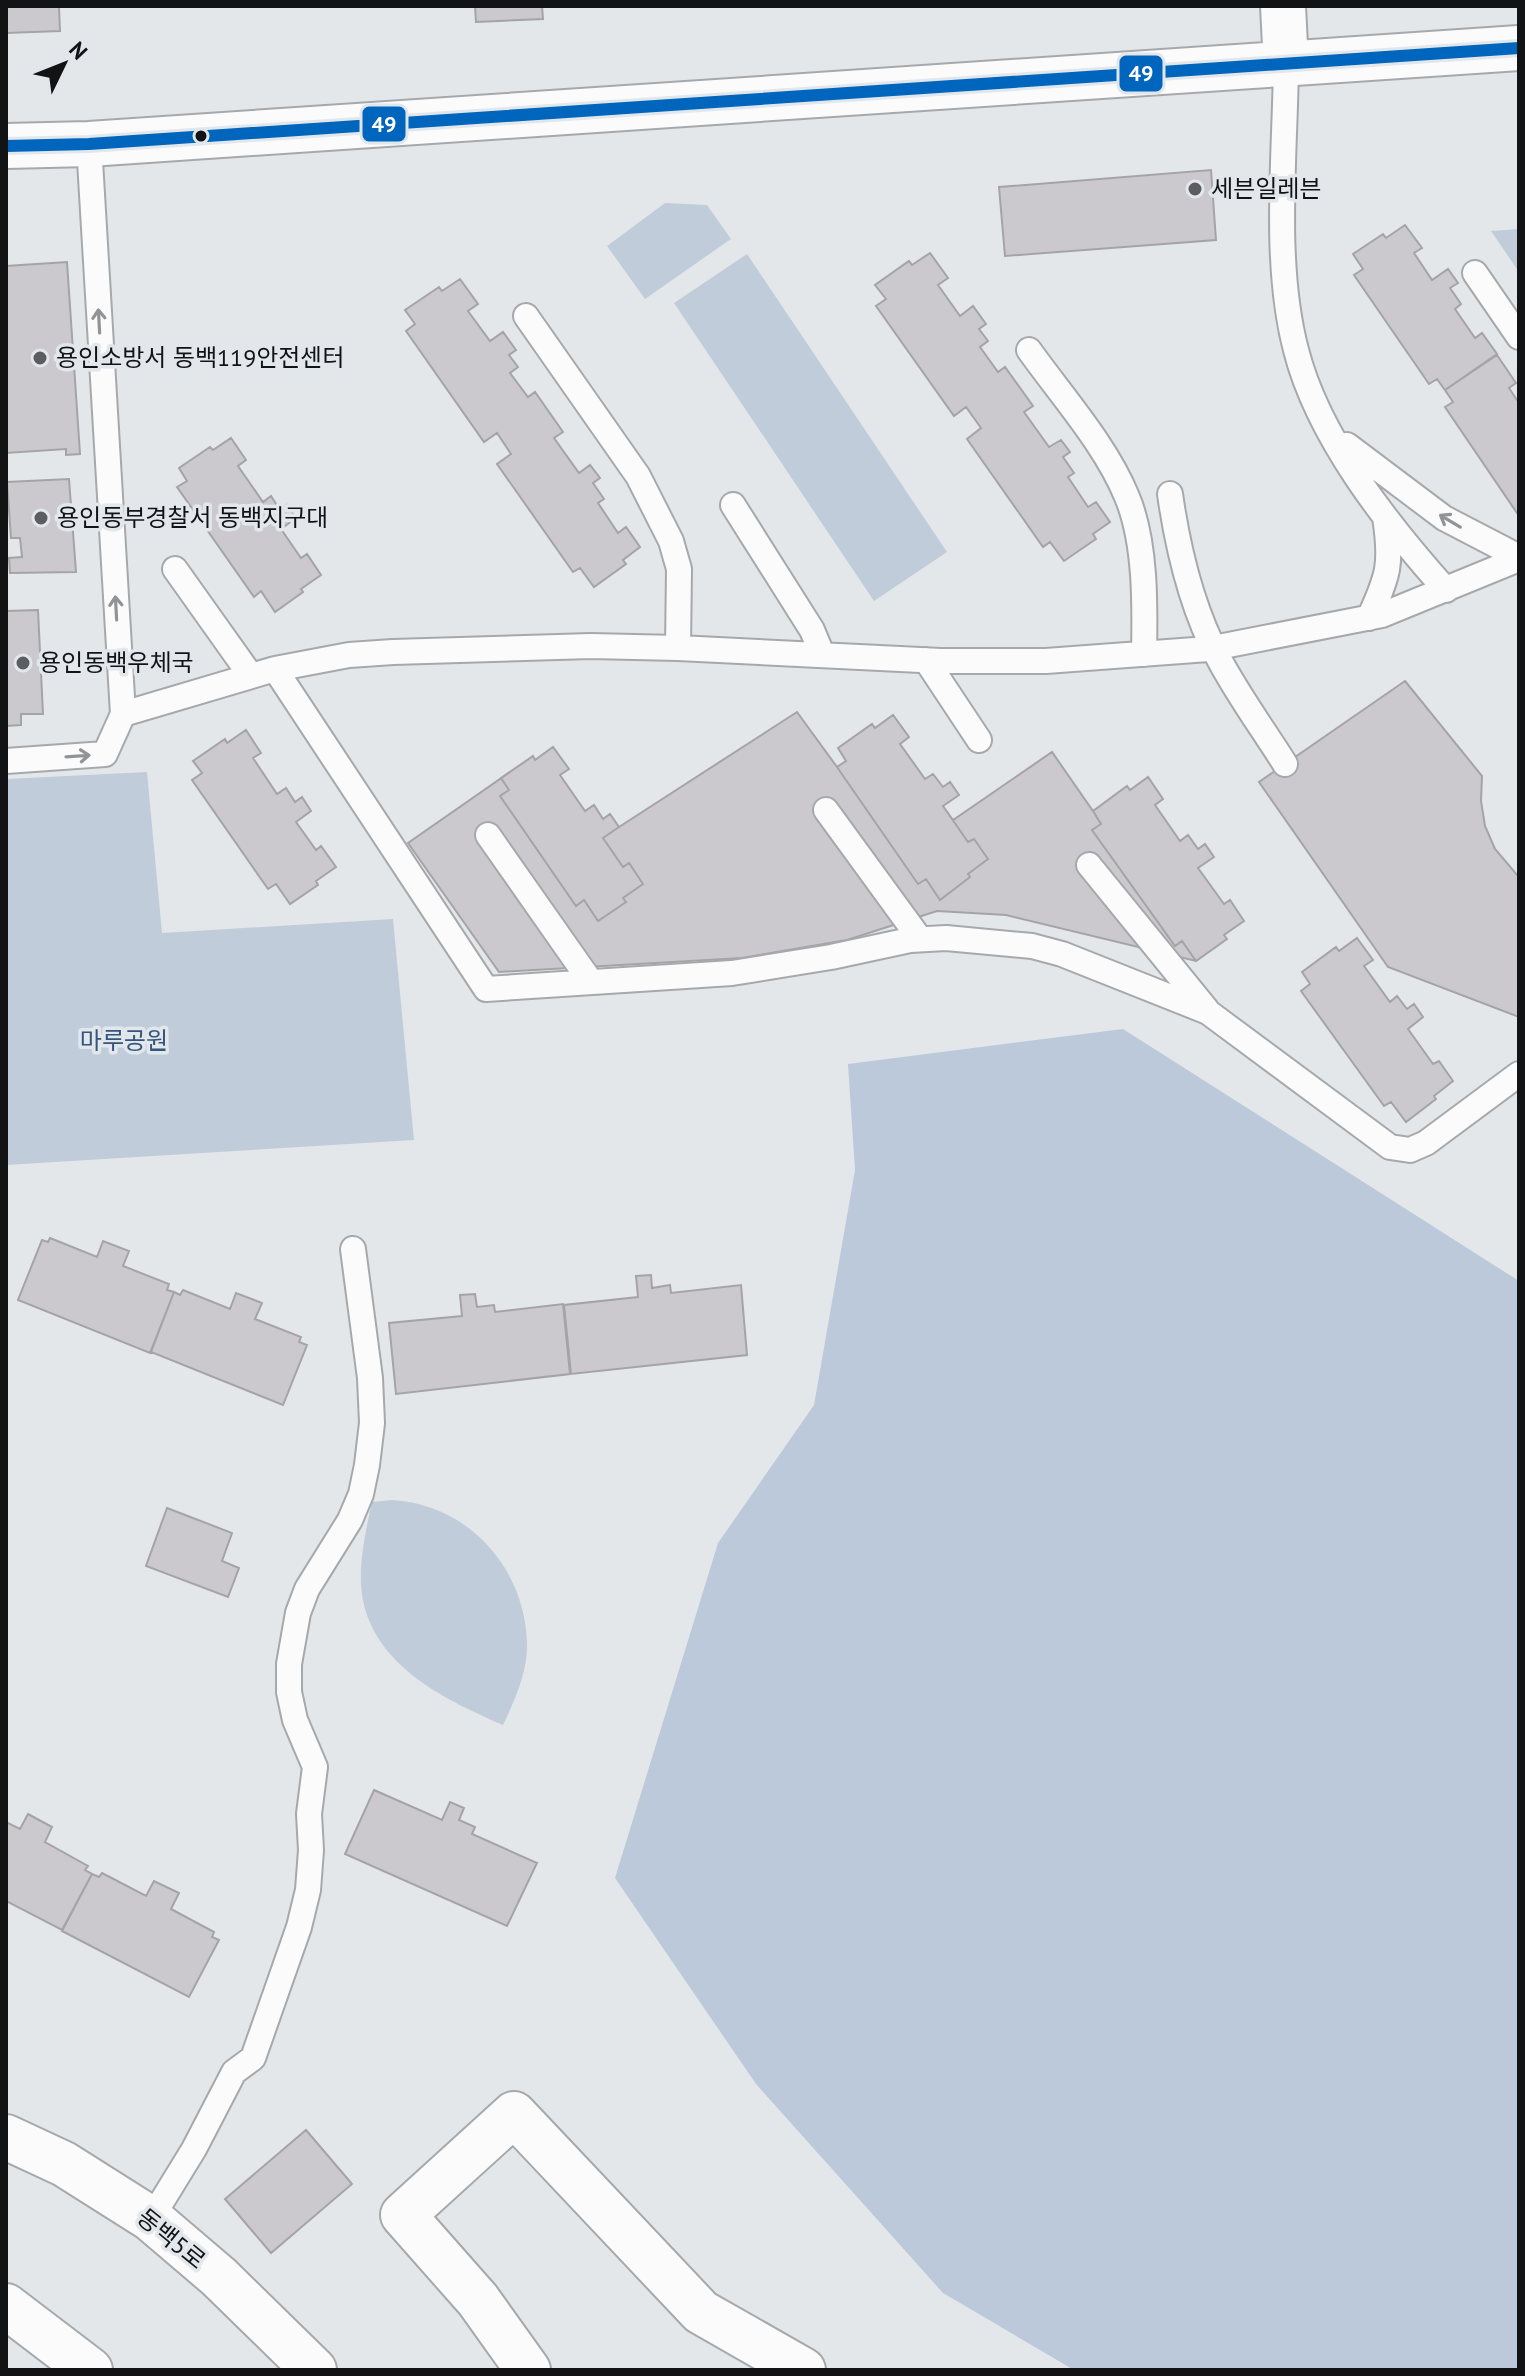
<svg xmlns="http://www.w3.org/2000/svg" width="1525" height="2376" font-family="'PT Sans','Noto Sans KR',sans-serif">
	<style>
		.green { fill: #c1ccda }
		.forest { fill: #bcc9da }
		.building { fill: #ccc9ce; stroke: #a4a4a6; stroke-width: 2 }
		.lines { fill: none; stroke-linecap: round; stroke-linejoin: round }
		.lane-casing { stroke: #a6a9ab; stroke-width: 28 }
		.street-casing { stroke: #a6a9ab; stroke-width: 48 }
		.secondary-casing { stroke: #a6a9ab; stroke-width: 48 }
		.lane { stroke: #fbfbfc; stroke-width: 24 }
		.street { stroke: #fbfbfc; stroke-width: 44 }
		.secondary { stroke: #fbfbfc; stroke-width: 44 }
		.bus-1-casing { stroke: #e2e7ec; stroke-width: 18 }
		.bus-1 { stroke: #0065bd; stroke-width: 12 }
		.oneway { stroke: #929394 }
		.bus-dot { fill: #111315; stroke: #e2e7ec; stroke-width: 3 }
		.poi-dot { fill: #5b5d60; stroke: #e2e7ec; stroke-width: 3 }
		.labels { text-anchor: middle; stroke-width: 7; stroke-linejoin: round; paint-order: stroke }
		.poi-label { font-size: 24px; fill: #111315; stroke: #e2e7ec; text-anchor: start }
		.park-label { font-size: 24px; fill: #35557c; stroke: #e2e7ec }
		.street-label { font-size: 24px; fill: #111315; stroke: #e2e7ec }
		.line-badge { stroke: #e2e7ec; stroke-width: 3 }
		.badge-label { font-size: 22px; text-anchor: middle; font-weight: bold; fill: #fff }
	</style>
	<rect width="100%" height="100%" fill="#e4e7ea"/>
	<path class="green" d="M665,203L707,205L731,239L645,299L607,246Z
		M1519,229V272L1491,231Z
		M747,254L947,552L874,601L674,303Z
		M147,772L162,933L393,919L414,1140L6,1165V779Z
		M392,1500C468,1504 525,1568 527,1643C528,1671 515,1700 503,1725C448,1701 380,1669 364,1605C356,1573 365,1534 372,1502Z"/>
	<path class="forest" d="M1123,1029L1519,1281V2370H1074L943,2293L756,2084L615,1878L718,1543L814,1405L855,1170L848,1064Z"/>
	<path class="building" d="M6,6H59L60,31L6,33Z
		M475,6H542L543,19L476,22Z
		M1211,170L1216,240L1005,256L999,187Z
		M1405,225L1422,248L1414,253L1432,280L1448,269L1458,283L1450,288L1461,304L1455,309L1475,338L1482,333L1497,354L1445,390L1437,379L1429,384L1354,275L1363,269L1353,254L1383,234L1386,238Z
		M930,253L948,278L938,285L960,316L973,306L986,324L979,329L988,341L980,347L998,372L1005,367L1033,406L1024,412L1049,447L1061,440L1070,452L1063,457L1074,473L1068,477L1088,507L1096,502L1110,522L1093,534L1096,539L1064,561L1050,542L1043,547L967,439L981,428L966,407L954,416L876,306L886,299L875,285L909,261L912,265Z
		M67,262L80,454L66,455V449L6,453V266Z
		M460,279L478,304L468,311L490,341L503,332L516,350L509,355L518,367L510,373L528,397L535,392L563,432L554,438L579,473L590,465L600,478L593,483L604,499L598,503L618,533L626,527L640,547L623,560L626,564L594,587L580,568L573,572L497,464L511,454L497,433L484,442L406,331L415,324L405,310L439,287L442,291Z
		M1497,355L1516,383L1509,388L1519,403V516L1445,407L1453,402L1445,390Z
		M231,438L246,460L238,466L263,502L271,496L280,510L287,505L296,518L281,529L301,558L307,554L321,575L301,589L303,592L275,612L261,591L254,597L177,487L187,481L179,468L210,447L213,450Z
		M69,479L76,572L10,573L9,558L22,557L20,538H11L7,482Z
		M38,610L43,714H21V725L6,726V611Z
		M1405,681L1482,776L1481,801L1485,826L1495,849L1519,877V1017L1388,967L1259,782Z
		M797,712L837,767L846,761L838,748L872,724L875,728L893,715L909,737L900,744L925,779L933,774L943,787L950,782L959,795L943,806L953,820L1052,752L1093,811L1127,786L1130,790L1148,777L1163,799L1155,805L1180,841L1188,835L1198,849L1205,844L1214,857L1198,868L1224,904L1230,900L1244,921L1224,935L1227,939L1196,961L1006,915L937,911L847,940L742,958L499,972L408,843L533,756L535,760L553,747L569,769L560,775L585,811L594,805L603,819L610,814L619,827Z
		M893,715L909,737L900,744L925,779L933,774L943,787L950,782L959,795L943,806L968,842L974,839L988,859L968,874L970,877L940,900L926,879L918,884L837,767L846,761L838,748L872,724L875,728Z
		M246,730L261,753L253,758L277,794L286,788L295,802L302,797L311,811L296,822L316,850L321,846L336,867L316,881L318,885L290,904L276,884L268,889L192,780L202,773L193,761L225,739L227,743Z
		M553,747L569,769L560,775L585,811L594,805L603,819L610,814L619,827L603,838L623,867L629,863L643,884L623,898L626,902L598,921L584,900L576,906L500,796L509,790L501,778L533,756L535,760Z
		M1148,777L1163,799L1155,805L1180,841L1188,835L1198,849L1205,844L1214,857L1198,868L1224,904L1230,900L1244,921L1224,935L1227,939L1196,961L1182,941L1175,946L1092,830L1101,824L1093,811L1127,786L1130,790Z
		M1357,938L1373,960L1364,966L1390,1002L1397,996L1407,1009L1414,1004L1423,1017L1408,1029L1433,1064L1439,1061L1453,1081L1434,1096L1436,1099L1406,1122L1391,1102L1384,1106L1301,991L1310,984L1302,972L1336,947L1339,951Z
		M50,1238L97,1257L103,1241L129,1251L123,1266L169,1284L167,1290L174,1292L150,1353L18,1300L42,1240L48,1242Z
		M651,1275L652,1288L670,1285L671,1293L741,1285L747,1355L571,1374L564,1305L638,1297L636,1276Z
		M183,1290L230,1309L236,1293L262,1303L255,1319L301,1337L299,1342L307,1345L283,1405L151,1352L174,1292L180,1295Z
		M475,1294L477,1307L494,1305L495,1312L563,1304L570,1374L396,1394L389,1323L462,1316L460,1295Z
		M167,1508L232,1533L222,1561L239,1568L228,1597L146,1566Z
		M374,1790L442,1820L450,1802L464,1808L459,1820L475,1827L472,1834L537,1863L507,1926L345,1854Z
		M28,1814L52,1827L45,1842L88,1866L85,1870L92,1874L62,1930L6,1901V1822L20,1829Z
		M102,1873L146,1896L154,1881L179,1893L171,1909L214,1932L212,1937L219,1940L189,1997L62,1931L92,1874L99,1877Z
		M306,2130L352,2184L271,2253L225,2199Z"/>
	<g class="lines">
		<g class="lane-casing">
			<path id="lane" d="M1286,65C1285,155 1273,263 1296,350C1318,437 1387,524 1446,590
				M1475,273L1519,337
				M526,316L638,476L671,541L679,569L678,648
				M1029,350C1061,395 1106,445 1127,497C1146,542 1145,606 1144,654
				M1347,445L1444,518L1519,557
				M1170,494C1178,550 1192,609 1219,659C1238,695 1263,729 1285,764
				M733,505L812,630L822,654
				M175,569L251,676
				M1369,618C1389,575 1392,563 1385,517
				M926,660L979,740
				M275,669L486,989L732,973L831,957L910,940L946,938L1032,946L1062,954L1208,1012L1390,1147L1410,1150L1426,1143L1519,1074
				M123,714L275,669L349,655L393,652L591,646L678,648L941,661H1046L1208,649L1382,615L1519,559
				M6,761L105,754L123,714L89,144
				M826,810L920,939
				M488,835L591,982
				M1089,865L1207,1010
				M151,2219L194,2149L234,2072L253,2058L299,1927L308,1890L311,1850L309,1814L315,1767L295,1720L289,1692V1664L298,1613L307,1589L350,1520L361,1494L367,1465L372,1423L370,1378L353,1249"/>
		</g>
		<g class="street-casing">
			<path id="street" d="M6,2306L90,2370
				M528,2370L478,2300L403,2215L514,2114L701,2312L803,2370"/>
		</g>
		<g class="secondary-casing">
			<path id="secondary" d="M1283,6L1286,65
				M6,146L89,144L1519,48
				M6,2137L64,2164L151,2219L219,2277L314,2370"/>
		</g>
		<use href="#lane" class="lane"/>
		<use href="#street" class="street"/>
		<use href="#secondary" class="secondary"/>
		<g class="bus-1-casing">
			<path id="bus-1" d="M6,146L89,144L1519,48"/>
		</g>
		<use href="#bus-1" class="bus-1"/>
	</g>
	<defs><path id="oneway-shaft" d="M-6 0H5M1.5-3L5.5 0L1.5 3" fill="none" stroke-width="1.6" stroke-linecap="round" stroke-linejoin="round" transform="scale(2)"/></defs>
	<g class="oneway">
		<use href="#oneway-shaft" transform="translate(99 321) rotate(-93)"/>
		<use href="#oneway-shaft" transform="translate(1450 521) rotate(-149)"/>
		<use href="#oneway-shaft" transform="translate(116 608) rotate(-93)"/>
		<use href="#oneway-shaft" transform="translate(78 756) rotate(-4)"/>
	</g>
	<circle class="bus-dot" cx="201" cy="136" r="7"/>
	<g class="poi-dot">
		<circle cx="1195" cy="189" r="8"/>
		<circle cx="40" cy="358" r="8"/>
		<circle cx="41" cy="518" r="8"/>
		<circle cx="23" cy="663" r="8"/>
	</g>
	<g class="labels">
		<g class="poi-label">
			<text x="1211" y="197">세븐일레븐</text>
			<text x="56" y="366">용인소방서 동백119안전센터</text>
			<text x="57" y="526">용인동부경찰서 동백지구대</text>
			<text x="39" y="671">용인동백우체국</text>
		</g>
		<g class="park-label">
			<text x="124" y="1049">마루공원</text>
		</g>
		<g class="street-label">
			<text transform="translate(171 2239) rotate(39)" y="8">동백5로</text>
		</g>
	</g>
	<g class="line-badge">
		<rect x="1118" y="54" width="46" height="39" rx="8" fill="#0065bd"/>
		<rect x="361" y="105" width="46" height="38" rx="8" fill="#0065bd"/>
	</g>
	<g class="badge-label">
		<text x="1141" y="81">49</text>
		<text x="384" y="132">49</text>
	</g>
	<rect width="1525" height="2376" fill="none" stroke="#111315" stroke-width="16"/>
	<g transform="translate(64 64) rotate(47)" stroke="#e2e7ec" stroke-width="6" paint-order="stroke">
	<path d="M0-6L14 30L0 20L-14 30Z" fill="#111315"/>
	<text y="-12" font-size="22" font-weight="bold" text-anchor="middle" fill="#111315">N</text>
	</g>
</svg>
